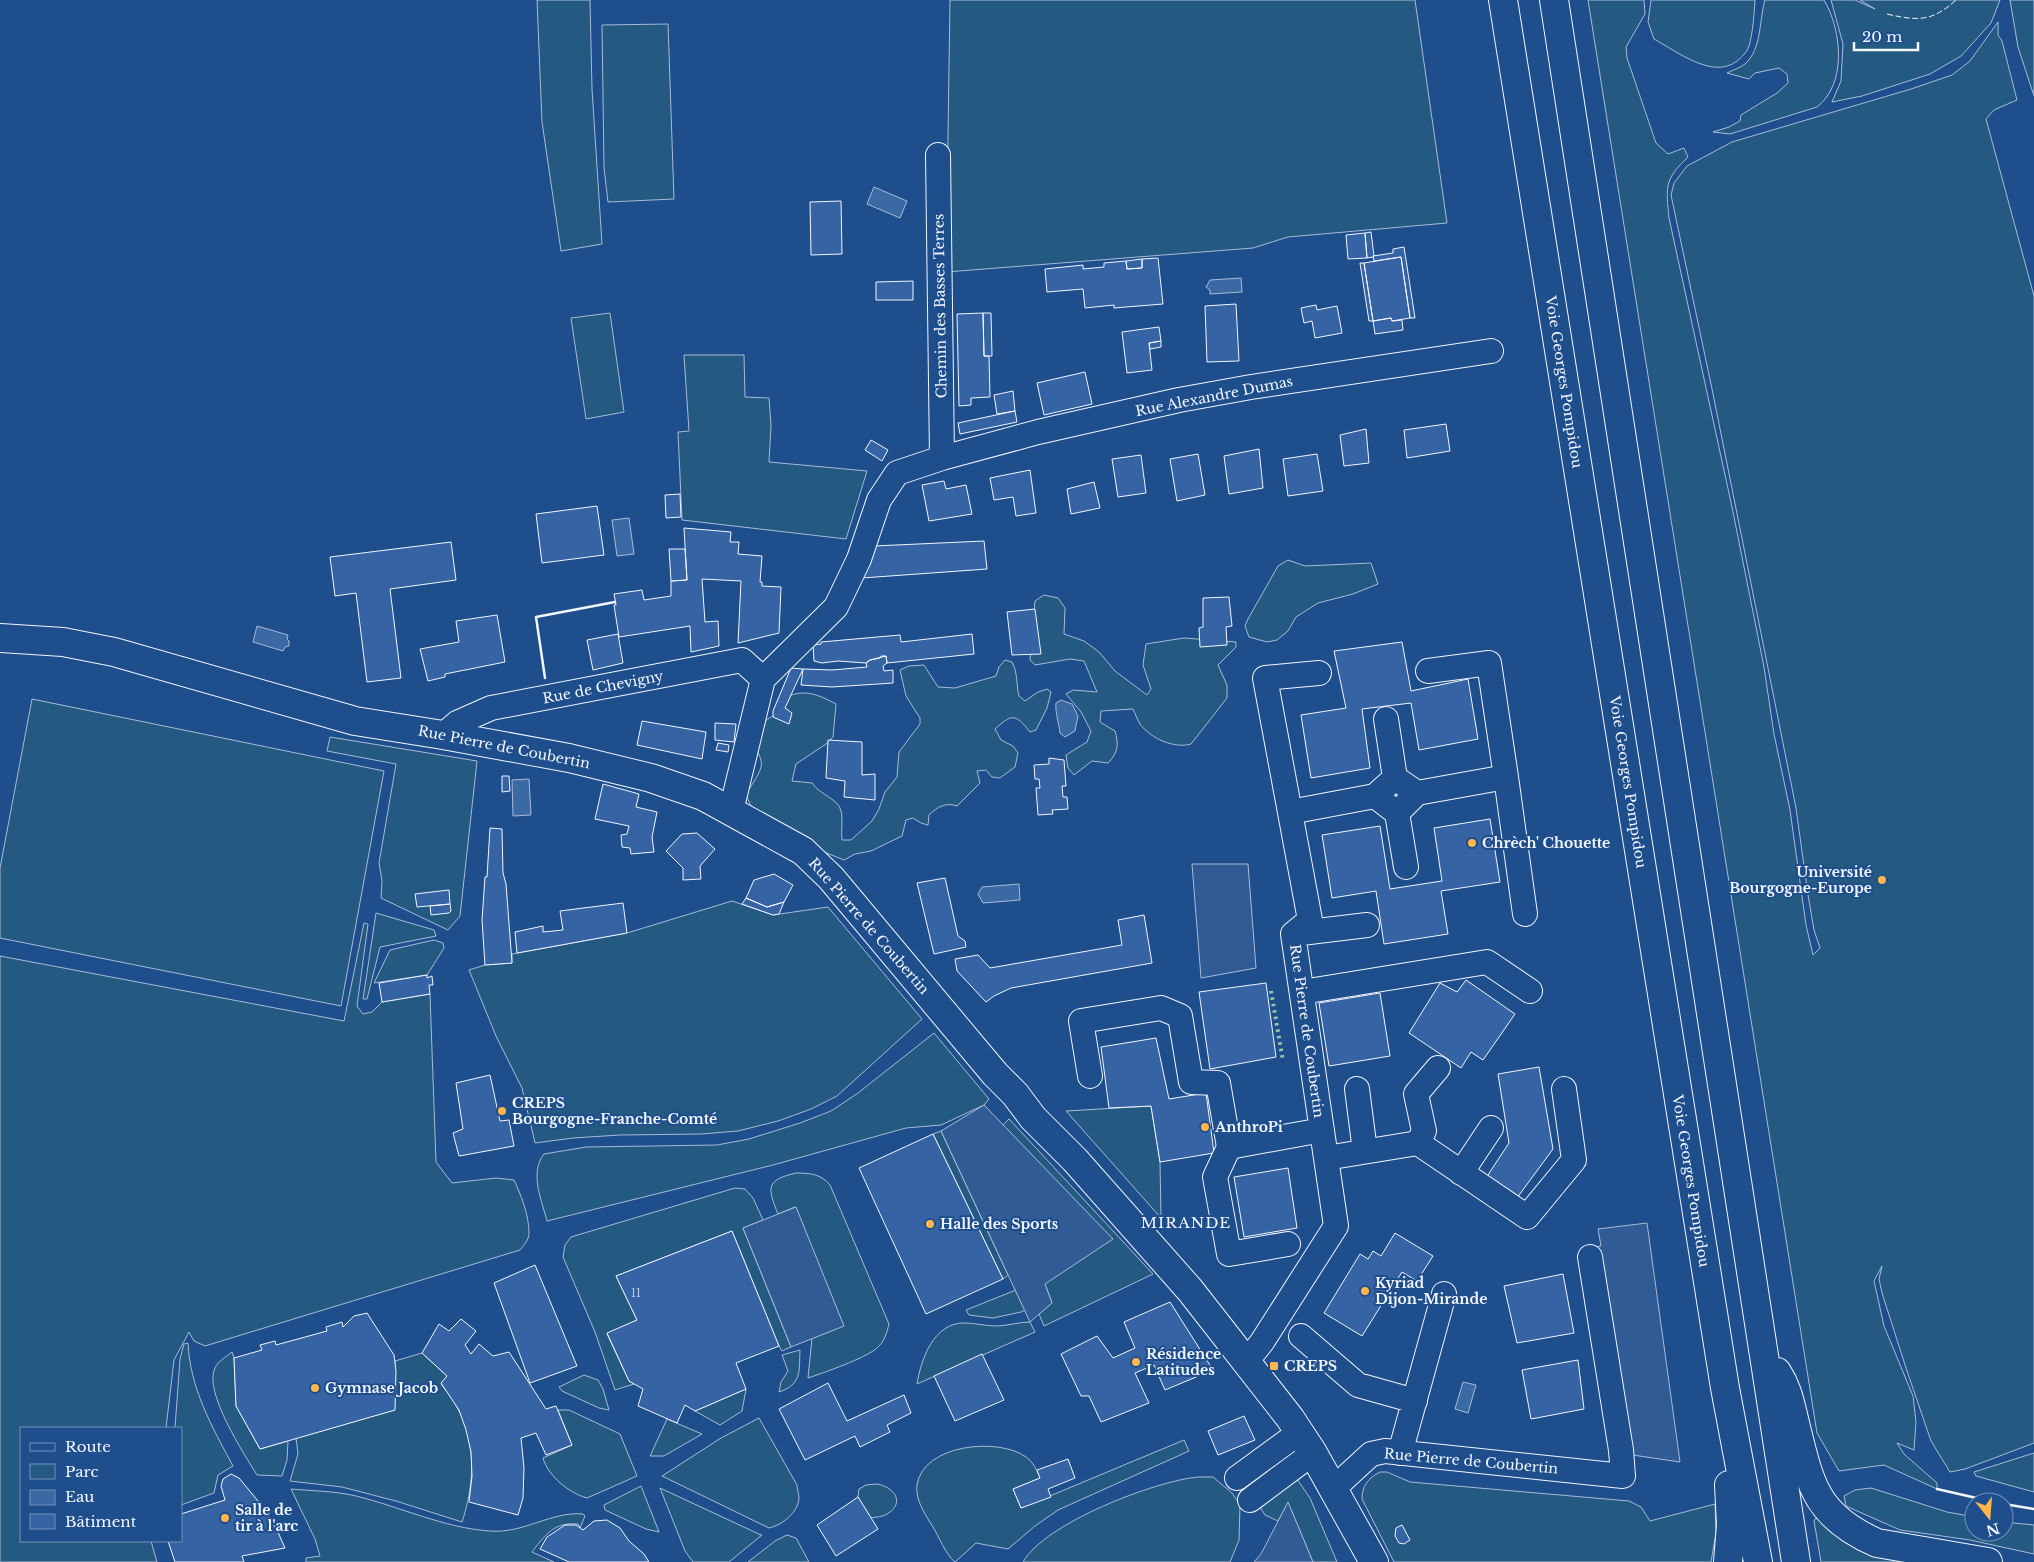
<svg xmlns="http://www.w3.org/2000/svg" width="2034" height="1562" font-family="'Libre Baskerville',serif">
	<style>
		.green { fill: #245a82; stroke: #a8bbd7 }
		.parking { fill: #305b95; stroke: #a8bbd7 }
		.water { fill: #3b69a3; stroke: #a8bbd7 }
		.building { fill: #3563a3; stroke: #f2f6ff }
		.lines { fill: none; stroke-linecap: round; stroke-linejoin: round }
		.minor-casing { stroke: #f2f6ff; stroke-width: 26 }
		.major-casing { stroke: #f2f6ff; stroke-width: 30 }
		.highway-casing { stroke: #f2f6ff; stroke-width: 30 }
		.minor { stroke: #1f4e8c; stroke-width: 24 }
		.major { stroke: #1f4e8c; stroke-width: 28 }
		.highway { stroke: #1f4e8c; stroke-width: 28 }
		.hedge { stroke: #97c8a6; stroke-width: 4; stroke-dasharray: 2.5 4; stroke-linecap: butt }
		.fence { stroke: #f2f6ff; stroke-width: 1; stroke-dasharray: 6 2.5; stroke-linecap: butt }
		.wall { stroke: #f2f6ff; stroke-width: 2.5 }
		.poi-dot { fill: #ffb74d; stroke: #1f4e8c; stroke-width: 2 }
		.labels { text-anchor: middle; stroke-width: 4; stroke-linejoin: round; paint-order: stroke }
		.number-label { font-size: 11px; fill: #c3d1e8 }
		.street-label { font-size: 14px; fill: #f2f6ff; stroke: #1f4e8c }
		.poi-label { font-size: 14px; font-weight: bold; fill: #f2f6ff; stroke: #1f4e8c; text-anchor: start }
		.neighbourhood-label { font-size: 15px; letter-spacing: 1px; fill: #f2f6ff; stroke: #1f4e8c }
	</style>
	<rect width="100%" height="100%" fill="#1f4e8c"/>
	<path class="green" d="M537,0H590L592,89L602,244L561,251L542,122Z
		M950,0H1415L1447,223L1288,237L1253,248L946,272Z
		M1588,0H1644L1645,14L1626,47L1627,58L1656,143L1668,154L1684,148L1688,157C1664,180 1666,186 1669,218L1732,507L1764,667L1774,734L1790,810L1806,925L1813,955L1820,948L1814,930L1808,895L1796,808L1712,389L1671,195L1674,183L1687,166L1732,142L1911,89L1952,75L1970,61L1998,22V35L2002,41L2017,100L1994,110L1986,119L2034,296V1443L1965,1469L1950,1472L1931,1441L1907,1371L1882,1293L1879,1279L1882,1266L1874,1281L1884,1326L1913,1396L1916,1422L1914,1450L1897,1443L1904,1454L1937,1483V1489L1884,1465L1839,1471L1817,1433Z
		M1651,0H1755C1754,15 1753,32 1749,46C1747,52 1742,57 1737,61C1713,80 1676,51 1654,39L1648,22Z
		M1765,0H1824C1842,30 1847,84 1817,107L1730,134L1713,132L1729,127L1740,121L1741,115L1777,93L1788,83L1787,74L1779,68L1755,73L1749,79L1727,73C1733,70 1740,68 1745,64C1762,49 1759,20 1765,0Z
		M1831,0H1855L1875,9L1860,0H2000L1991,23L1961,56L1930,74L1862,96L1832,102L1841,81L1843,44Z
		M2010,0H2034V96L2018,47Z
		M668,24L674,199L608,202L604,168L602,25Z
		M610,313L624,412L586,419L571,318Z
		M684,355H744L745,397L769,398L771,426L769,462L867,471L846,539L682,520L678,432L689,431Z
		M1288,560L1305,566L1371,563L1378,584L1353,594L1318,603L1296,617L1288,631L1277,640L1267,642L1249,637L1245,626L1248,619L1278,566Z
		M1044,595L1058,598L1065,608L1064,634L1084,641L1099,652L1115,671L1147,695L1151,689L1143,665L1146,644L1184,638L1236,642V647L1218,665L1227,685V698L1191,744C1174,749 1150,738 1140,724C1137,719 1135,713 1133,709L1101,711L1100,722L1115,731C1119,744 1118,753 1108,763L1092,761L1074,775L1068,768L1066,755L1087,742L1091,731L1081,712L1066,694L1073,690L1097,692L1084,661L1070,659L1035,665L1030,660L1035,601Z
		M1005,660L1012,662C1018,673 1016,684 1019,696L1025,701L1038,692L1047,689L1051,692L1047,708L1036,730L1030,732C1015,713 1012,714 995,729L1001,740L1013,746L1018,753L1015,767L1000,778L992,777L986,770L977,771L980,783L957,806C946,802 937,807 929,815L928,825L921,823L913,818L906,820L902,836L871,851L855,854L844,860L819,850L751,806L746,795C750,787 759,775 761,767C763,758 757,754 755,745C753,732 765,718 776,715L785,697C806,689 817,694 836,704L833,737L826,744L796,764L792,781L812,783C820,795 839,799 841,811C843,818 841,831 842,840H851L872,821L879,809L885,792L897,777L899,752L920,724V718L906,696L900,670L909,666L924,665L938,687L955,688L996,676L999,667Z
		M32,699L384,771L341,1006L0,938V868Z
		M330,737L477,761L460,916L448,930L381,898L382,881L379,863L396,764L327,751Z
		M732,901L773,915L828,907L922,1019L837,1096L811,1109L778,1121L738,1131L701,1134L620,1135L573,1138L535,1143L522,1088L496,1036L469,970L485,965L512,963V954L627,933Z
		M376,913L434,930L436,936L380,947L367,999H363Z
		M364,923L368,924L357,1006L363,1014L372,1012L382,1002L430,994L436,1162L452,1183L496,1178L514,1180C521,1195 529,1215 529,1233C529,1240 524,1245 520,1250L205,1346L194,1341L189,1332L174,1360L166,1428H21V1541H151L157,1562H0V956L344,1021Z
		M434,940L443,943L444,948L427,975L374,983L390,950Z
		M934,1033L989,1099L984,1105L941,1125L906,1128L773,1165L547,1221C542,1201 529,1173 544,1154L586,1147L717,1145L749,1139L800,1123L831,1111L858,1093Z
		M1151,1106L1160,1162L1161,1218L1066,1111Z
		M1009,1119L1153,1274L1044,1326L1039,1314L1052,1303L1045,1284L1003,1125Z
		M941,1131L1008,1275L1003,1279L933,1134Z
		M796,1173C810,1173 821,1174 830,1185L889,1324C887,1333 884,1342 877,1348C866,1358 823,1373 808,1378L812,1338L843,1325L795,1207L778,1214C767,1187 766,1180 796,1173Z
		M735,1188L745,1189L753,1198L763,1220L743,1228L791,1347L782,1351L779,1346L732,1231L616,1276L637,1320L607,1334L629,1381L634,1384L615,1390L595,1332L563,1257L565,1245L571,1237Z
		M1016,1290L1025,1310L1021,1312L993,1318L969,1315L966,1310Z
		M1030,1322L1035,1332L917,1384C921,1359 934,1322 965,1323C975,1323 985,1326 996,1326C1007,1326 1019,1322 1030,1322Z
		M188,1343C190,1388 212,1427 233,1466L218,1475L214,1493L181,1505V1428H175L180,1359L184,1344Z
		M800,1350C799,1372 802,1384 779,1392L781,1382L788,1371L782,1355Z
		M232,1352L234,1358L236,1406L260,1449L288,1441L287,1460L282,1476L257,1475C244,1454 203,1391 215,1368C218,1361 226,1357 232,1352Z
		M422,1353L447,1376L441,1384C447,1392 454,1400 458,1409C477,1443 474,1487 462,1522L396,1501L342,1487L290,1481L298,1454L296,1438L394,1410L395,1361Z
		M584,1375L598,1380L603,1389L609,1410L599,1408L562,1391L559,1387Z
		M746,1389L742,1411L720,1425L695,1411Z
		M558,1410H569L620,1434L637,1476L587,1498C569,1493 548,1476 543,1458L572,1445Z
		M759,1418L797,1485C797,1489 799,1494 799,1498C798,1513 782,1525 769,1528L662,1476L721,1438Z
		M667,1419L702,1434L664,1456H650Z
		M1184,1440L1189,1451L1058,1510L1035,1526L1008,1549L976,1543L955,1562C946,1555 939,1537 933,1527C925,1514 915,1500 917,1485C923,1444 999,1437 1026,1457C1033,1462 1037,1470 1040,1478L1013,1489L1021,1508Z
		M2034,1453V1492L1976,1476L1974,1472Z
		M1380,1472H1387L1410,1482L1629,1501L1641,1507L1650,1521L1715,1504L1716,1533L1711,1562H1394L1362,1499C1362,1486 1368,1478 1380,1472Z
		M1198,1477H1213L1232,1493L1240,1505L1239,1540L1230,1562H1023C1045,1523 1155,1481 1198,1477Z
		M1297,1479L1310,1498L1337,1562H1313L1288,1503L1278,1521L1265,1515L1260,1507L1262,1499Z
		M876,1484C894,1486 906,1503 887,1514C883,1517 876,1517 871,1518L858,1497L859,1489L866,1485Z
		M641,1486L659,1532L646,1529L605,1510L604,1505Z
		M660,1488L761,1535H762L729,1562H693L685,1551Z
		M1871,1488L1947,1512L1974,1517V1532H2004V1522L2034,1525V1554L1970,1540L1900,1530L1846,1506L1844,1496L1855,1490Z
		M291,1489C313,1491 335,1491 356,1496C401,1507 444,1528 490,1531C523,1534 552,1511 583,1514L585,1516L580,1528L578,1524C554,1522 546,1534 532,1552L554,1562H306V1558L320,1556L315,1539Z
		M1816,1518L1835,1532L1924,1562H1821L1814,1521Z
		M787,1535L796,1538L809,1562H748L775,1541Z"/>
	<path class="parking" d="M1192,864H1248L1256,968L1201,978Z
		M984,1105L1113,1239L1045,1284L1052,1303L1030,1322L941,1131Z
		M796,1207L844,1326L791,1347L743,1228Z
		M1647,1223L1680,1462L1612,1452L1581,1250L1601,1246L1598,1229Z
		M1288,1502L1313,1562H1254L1261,1554Z"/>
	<path class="water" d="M874,187L907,201L900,218L867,204Z
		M1241,278L1242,292L1210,294V290L1206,287L1210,280Z
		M629,518L634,554L617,556L612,520Z
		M257,626L288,635L287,639L289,641V646L285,647L283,651L253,642Z
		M1061,700L1072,704L1078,716L1075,731L1065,737L1060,733C1059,723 1055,713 1056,703Z
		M529,779L531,815L513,816L512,780Z
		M1019,884L1020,900L983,903L978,894L982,887Z
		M1463,1382L1476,1385L1468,1413L1455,1409Z"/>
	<path class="building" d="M841,201L842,254L811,255L810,202Z
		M1371,232L1374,256L1373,257L1367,258L1365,233Z
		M1365,233L1367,258L1348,259L1346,235Z
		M1404,247L1415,318H1410L1401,257L1374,261L1373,256L1393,253V249Z
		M1401,257L1410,318L1392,321L1391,318L1373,321L1364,263Z
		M1158,258L1163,304L1114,308V305L1085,308L1083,289L1047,292L1045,269L1083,265V269L1104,267V263L1126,261L1127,269L1142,268V259Z
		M1142,259V268L1127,269L1126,261Z
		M1360,263H1364L1373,321H1369Z
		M913,281V300H876V282Z
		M1236,304L1239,361L1207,362L1205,306Z
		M1316,305L1317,310L1337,306L1342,333L1315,338L1312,321L1304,323L1301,308Z
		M983,313H991L992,356H984Z
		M983,313L984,356H989L990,397L971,398V405L959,406L957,314Z
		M1391,318L1392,321L1402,320L1403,330L1375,334L1373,321Z
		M1159,327L1161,341L1149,343L1152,370L1127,373L1122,332Z
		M1161,341V347L1150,349L1149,343Z
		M1085,372L1092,404L1044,415L1037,383Z
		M1013,391L1015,411L997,414L994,395Z
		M1015,411L1017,422L960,434L958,423Z
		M1446,424L1450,451L1407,458L1404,430Z
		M1366,429L1369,463L1344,466L1340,435Z
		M871,440L888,450L882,461L865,450Z
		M1259,449L1263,488L1229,494L1224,456Z
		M1198,454L1205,495L1177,501L1170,459Z
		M1317,454L1323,491L1288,496L1283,459Z
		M1141,455L1146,493L1118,497L1112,459Z
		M1030,470L1036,513L1016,516L1013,497L994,500L990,478Z
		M944,481L946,489L966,485L972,514L929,521L922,485Z
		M1094,482L1100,508L1071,514L1067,489Z
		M680,494L681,517L666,518L665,495Z
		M597,506L604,555L542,563L536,514Z
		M684,528L731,532L730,542H739L738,554L762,556L760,582H762V586L781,587L779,633L738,643L741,581L702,579L705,622L718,621L719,646L691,652L690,626L619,637L614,605H616L614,594L642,590L644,600L671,596V581L687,580Z
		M984,541L987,569L862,578L874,546Z
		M451,542L456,580L390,589L401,678L367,682L356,593L335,596L330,557Z
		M669,549H685L687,580L671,581Z
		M1229,597L1232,626L1226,627L1227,645L1200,647L1199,628L1203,627V598Z
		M1035,609L1041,654L1012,655L1007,612Z
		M497,615L505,662L445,674V677L428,681L420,649L459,642L456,621Z
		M618,634L623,663L593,670L587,640Z
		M972,634L974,654L887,663L886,656L870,660L866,663L838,661L822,663L814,661L813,645L821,644V642L900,635L901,642Z
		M1402,642L1411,691L1468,679L1478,739L1419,750L1411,703L1362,709L1370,768L1311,778L1301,715L1346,708L1334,651Z
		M881,656H886L887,663L883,666L884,671L893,670V683L832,687L801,685L803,669L832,670L867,667L866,663L870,660L880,658Z
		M791,668L803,669L785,708L792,713L789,724L773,717V711Z
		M642,721L706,732L702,759L637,745Z
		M715,723L736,724L734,742L715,740Z
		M828,740L862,742V775L875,774V800L844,797L845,781L826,778Z
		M718,743L729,745L728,752L716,750Z
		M1049,758L1064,760L1066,786H1062L1063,797H1067L1068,809L1052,810L1053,814L1038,815L1036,788H1040L1039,779H1035L1034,765L1049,764Z
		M502,776H509L510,791L502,792Z
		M603,784L639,794L636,807L657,812L652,837L654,852L631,854L630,848L622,847L621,835L627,834L629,826L595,819Z
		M1490,819L1500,882L1441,891L1448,934L1384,944L1376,891L1332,898L1322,835L1380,826L1390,889L1442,881L1434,828Z
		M490,828L502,829L503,873L506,884L512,963L485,965L482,920L485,877H487Z
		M697,833L715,849L700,866L701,879L683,880V868L666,851L682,834Z
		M774,874L793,885L784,902L767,907L746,898L754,880Z
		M945,878L958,936L965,941L966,947L934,954L917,883Z
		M449,890L450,904L417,907L415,894Z
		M746,898L767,907L784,902L779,914L773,915L742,904Z
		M623,903L627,933L517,953L515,932L543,926V932L563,930L560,911Z
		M450,904L451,911L449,913L431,915L430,906Z
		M1144,915L1152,963L1011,988L994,996L986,1002L957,971L955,959L978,955L990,968L1122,945L1118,920Z
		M427,975V978L432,976L433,985H429L430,994L382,1002L379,983Z
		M1466,980L1515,1014L1483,1060L1471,1052L1461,1068L1409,1033L1440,983L1457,992Z
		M1266,983L1276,1057L1210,1069L1199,992Z
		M1380,993L1390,1056L1329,1066L1319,1003Z
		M1156,1038L1169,1099L1206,1093L1214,1153L1160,1162L1151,1106L1109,1108L1101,1047Z
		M1539,1067L1553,1149L1514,1202L1484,1181L1509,1143L1498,1074Z
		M490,1075L500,1121L509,1120L514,1146L459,1156L453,1133L463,1129L456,1083Z
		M933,1134L1003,1279L926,1314L859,1168Z
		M1288,1168L1297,1228L1244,1237L1234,1177Z
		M732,1231L779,1346L736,1363L746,1389L695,1411L685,1405L677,1423L638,1406L643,1389L629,1381L607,1333L637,1320L616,1276Z
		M1395,1233L1433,1256L1417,1281L1402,1272L1362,1336L1324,1313L1360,1254L1368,1259L1373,1251L1381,1256Z
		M535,1265L577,1366L530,1383L494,1283Z
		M1563,1274L1574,1333L1517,1343L1504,1286Z
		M1170,1302L1213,1370L1165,1390L1154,1365L1135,1373L1149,1403L1101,1422L1089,1396H1081L1061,1354L1097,1336L1113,1358L1135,1348L1124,1322Z
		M367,1313L394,1355L396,1371L395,1410L260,1449L236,1406L234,1358L262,1350L260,1345L275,1341L276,1345L327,1331L326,1327L342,1322L343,1327L354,1316Z
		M461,1319L476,1331L465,1345L471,1354L479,1344L493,1356L509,1352L546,1409L556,1406L572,1445L546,1455L536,1433L521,1438L524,1468L523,1498L518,1515L469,1502L472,1476L471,1452L466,1430L459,1410L441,1383L447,1376L422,1353L439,1324L449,1331Z
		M982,1354L1004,1400L955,1421L934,1376Z
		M1578,1360L1584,1409L1531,1419L1522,1370Z
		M828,1383L847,1421L904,1395L911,1413L887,1425L890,1432L860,1447L855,1436L805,1460L779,1409Z
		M1244,1416L1255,1440L1218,1455L1208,1431Z
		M1068,1459L1075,1478L1048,1489L1051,1497L1021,1508L1013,1489L1040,1478L1037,1470Z
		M231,1474L239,1478L258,1501L277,1530L285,1548L242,1556L244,1562H175L168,1541H181V1514L225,1500L221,1486L223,1479Z
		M858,1497L878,1529L836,1556L817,1525Z
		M607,1520L620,1528L629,1541L644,1554L649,1562H569L540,1549L547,1537L565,1525H576L583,1530L594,1521Z
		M1402,1525L1410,1540L1404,1544L1399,1543L1395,1536L1396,1528Z"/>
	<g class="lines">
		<g class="minor-casing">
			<path id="minor" d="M938,155L942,458
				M1428,671L1489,663L1506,777
				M1386,719L1395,778
				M443,735L457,723L491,708L742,660L763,679
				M1417,793L1506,777L1525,914
				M731,811L763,679L836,607L859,559L879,500L897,473L942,458L1038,432L1179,400L1251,387L1491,351
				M1290,812L1375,796L1397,813L1417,793L1395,778L1375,796
				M1397,813L1406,867
				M1293,934L1367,925
				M1302,992L1487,962L1530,991
				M1090,1076L1081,1021L1161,1008L1180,1016L1191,1082L1218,1083L1229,1147L1322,1130
				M1357,1089L1365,1151
				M1418,1143L1424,1131L1416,1094L1438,1068
				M1229,1147L1215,1177L1229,1254L1288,1244
				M1326,1158L1418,1143L1527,1217L1574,1160L1564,1089
				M1461,1173L1491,1128
				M1301,1336L1358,1385L1415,1401
				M1246,1362L1262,1342L1336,1226L1293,934L1310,920L1265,678L1319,673
				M1400,1453L1444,1294
				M1237,1478L1300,1432
				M1333,1489L1371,1454L1385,1451L1623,1476L1621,1450L1590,1257
				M1250,1500L1313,1453"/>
		</g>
		<g class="major-casing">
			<path id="major" d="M0,638L63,642L114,652L355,721L443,735L569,758L651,778L703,796L803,851L831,878L995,1074L1015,1094L1033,1118L1075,1160L1190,1290L1290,1418L1313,1453L1374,1562"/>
		</g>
		<g class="highway-casing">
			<path id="highway" d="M1503,0L1725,1388L1758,1562
				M1554,0L1796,1562
				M1777,1372C1788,1389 1790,1403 1795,1423C1810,1484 1815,1516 1877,1543L1988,1562
				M1728,1562L1731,1525L1729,1485"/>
		</g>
		<use href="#minor" class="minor"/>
		<use href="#major" class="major"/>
		<use href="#highway" class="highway"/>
		<path class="hedge" d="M1271,991L1283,1061"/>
		<path class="fence" d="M1887,14C1917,21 1932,22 1956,0"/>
		<path class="wall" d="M545,678L536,617L615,602
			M1937,1489L1994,1502
			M2004,1504L2034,1509"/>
	</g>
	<g class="poi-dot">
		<circle cx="1472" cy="843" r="5"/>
		<circle cx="1882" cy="880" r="5"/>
		<circle cx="502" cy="1111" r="5"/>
		<circle cx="1205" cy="1127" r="5"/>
		<circle cx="930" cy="1224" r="5"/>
		<circle cx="1365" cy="1291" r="5"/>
		<circle cx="1136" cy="1362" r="5"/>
		<rect x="1269" y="1361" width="10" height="10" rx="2.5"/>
		<circle cx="315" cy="1388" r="5"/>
		<circle cx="225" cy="1518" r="5"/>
	</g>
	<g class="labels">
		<g class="number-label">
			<text x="636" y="1297">11</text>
		</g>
		<g class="street-label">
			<text transform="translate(940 306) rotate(-91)" y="5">Chemin des Basses Terres</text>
			<text transform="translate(1564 382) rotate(81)" y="5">Voie Georges Pompidou</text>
			<text transform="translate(1214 396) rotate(-11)" y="5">Rue Alexandre Dumas</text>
			<text transform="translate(603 687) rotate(-11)" y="5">Rue de Chevigny</text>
			<text transform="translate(504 747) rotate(11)" y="5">Rue Pierre de Coubertin</text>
			<text transform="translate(1628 782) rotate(81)" y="5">Voie Georges Pompidou</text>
			<text transform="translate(869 926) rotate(49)" y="5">Rue Pierre de Coubertin</text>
			<text transform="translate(1307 1031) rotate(82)" y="5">Rue Pierre de Coubertin</text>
			<text transform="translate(1691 1181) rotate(81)" y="5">Voie Georges Pompidou</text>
			<text transform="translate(1471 1461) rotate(5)" y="5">Rue Pierre de Coubertin</text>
		</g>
		<g class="poi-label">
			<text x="1482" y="848">Chrèch' Chouette</text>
			<text x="1872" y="877" text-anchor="end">Université<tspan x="1872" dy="16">Bourgogne-Europe</tspan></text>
			<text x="512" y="1108">CREPS<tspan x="512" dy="16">Bourgogne-Franche-Comté</tspan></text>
			<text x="1215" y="1132">AnthroPi</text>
			<text x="940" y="1229">Halle des Sports</text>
			<text x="1375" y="1288">Kyriad<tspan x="1375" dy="16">Dijon-Mirande</tspan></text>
			<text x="1146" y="1359">Résidence<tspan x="1146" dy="16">Latitudes</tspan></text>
			<text x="1284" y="1371">CREPS</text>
			<text x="325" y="1393">Gymnase Jacob</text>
			<text x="235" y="1515">Salle de<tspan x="235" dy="16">tir à l'arc</tspan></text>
		</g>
		<g class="neighbourhood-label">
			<text x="1186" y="1228">MIRANDE</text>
		</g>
	</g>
	<rect x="20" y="1427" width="162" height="115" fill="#1f4e8c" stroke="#7391ba"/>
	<rect x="30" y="1443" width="25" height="8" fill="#1f4e8c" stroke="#7391ba"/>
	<text x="65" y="1452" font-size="15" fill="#f2f6ff">Route</text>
	<rect x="30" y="1464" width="25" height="15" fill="#245a82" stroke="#7391ba"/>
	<text x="65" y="1477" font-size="15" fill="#f2f6ff">Parc</text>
	<rect x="30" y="1490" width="25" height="15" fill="#3b69a3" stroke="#7391ba"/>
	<text x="65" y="1502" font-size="15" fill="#f2f6ff">Eau</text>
	<rect x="30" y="1514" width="25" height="15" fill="#3563a3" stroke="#7391ba"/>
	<text x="65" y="1527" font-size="15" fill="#f2f6ff">Bâtiment</text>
	<g transform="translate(1989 1517) rotate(163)"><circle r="24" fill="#1f4e8c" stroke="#7391ba"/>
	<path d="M0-4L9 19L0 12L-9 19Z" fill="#ffb74d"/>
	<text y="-8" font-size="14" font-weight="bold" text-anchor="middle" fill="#f2f6ff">N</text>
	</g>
	<path d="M1854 42v8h64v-8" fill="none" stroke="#f2f6ff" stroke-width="2.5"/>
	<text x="1862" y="42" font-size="15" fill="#f2f6ff" stroke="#1f4e8c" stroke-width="4" paint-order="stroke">20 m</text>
</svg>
